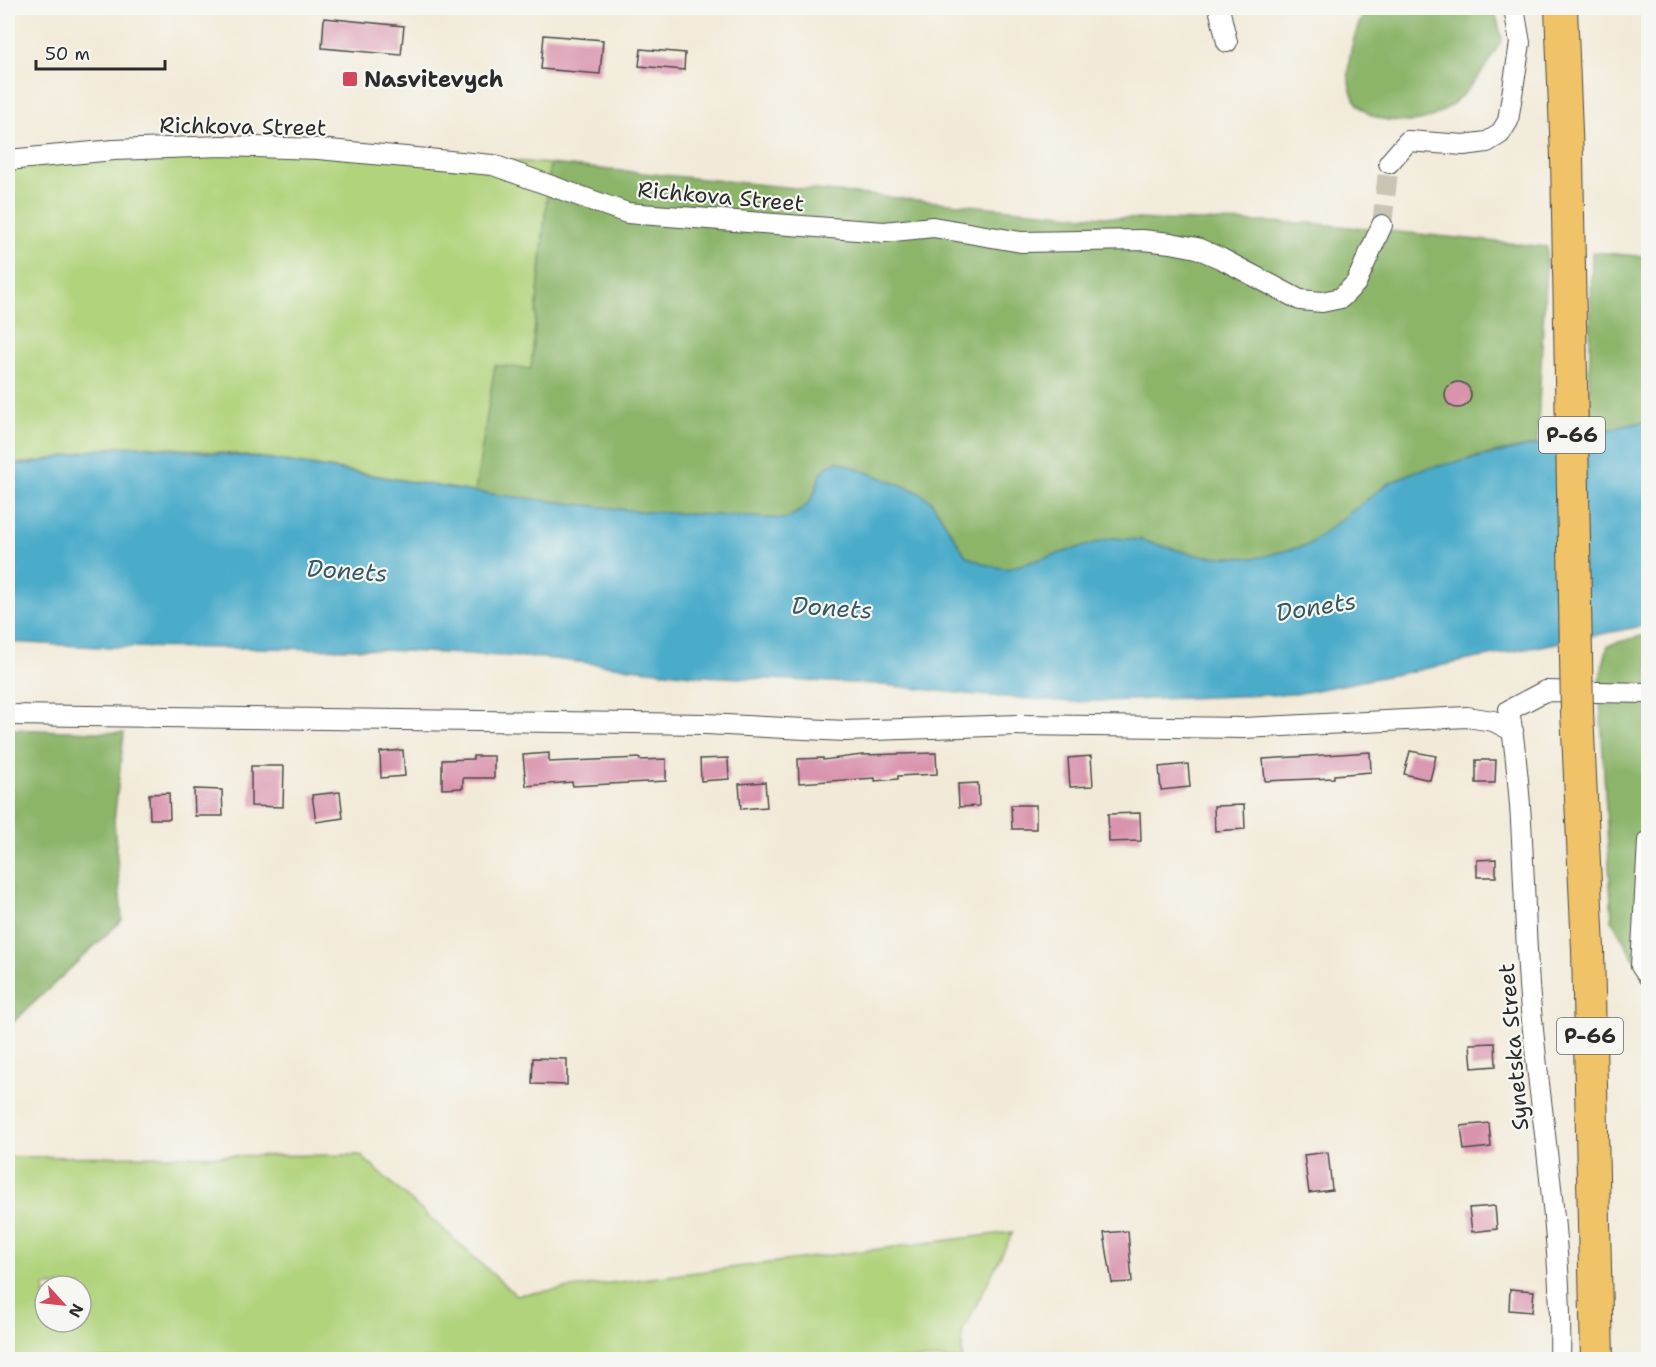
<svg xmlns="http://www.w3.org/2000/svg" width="1656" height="1367" font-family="'Shantell Sans',sans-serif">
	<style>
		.green { fill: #b1d37b; stroke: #6e7f53; stroke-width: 1.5; fill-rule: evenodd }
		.forest { fill: #8cb56b; stroke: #5c704b; stroke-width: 1.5 }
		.water { fill: #4bacca; stroke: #3b6c7a; stroke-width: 1.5 }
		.building { fill: #d993ad }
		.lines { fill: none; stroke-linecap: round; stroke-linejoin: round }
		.minor-tunnel { stroke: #cac4b5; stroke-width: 20; stroke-dasharray: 20 10; stroke-linecap: butt }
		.minor-casing { stroke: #494845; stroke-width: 22 }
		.primary-casing { stroke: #494845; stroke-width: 34 }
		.minor { stroke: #fff; stroke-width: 20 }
		.primary { stroke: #f1c369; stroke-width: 32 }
		.primary-bridge-casing { stroke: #494845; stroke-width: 34; stroke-linecap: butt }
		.primary-bridge { stroke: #f1c369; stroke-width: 32 }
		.poi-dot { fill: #d1495b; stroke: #f6f6f2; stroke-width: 2 }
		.labels { text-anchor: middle; stroke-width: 4.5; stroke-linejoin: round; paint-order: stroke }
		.shield { fill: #f6f6f2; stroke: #686867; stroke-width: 1.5 }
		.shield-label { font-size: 21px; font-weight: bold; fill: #2b2b2b }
		.poi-label { font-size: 22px; font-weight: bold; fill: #2b2b2b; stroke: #f6f6f2; text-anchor: start }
		.street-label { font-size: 22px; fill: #2b2b2b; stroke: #f6f6f2 }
		.water-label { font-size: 24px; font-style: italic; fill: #365863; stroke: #f6f6f2 }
	</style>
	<rect width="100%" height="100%" fill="#f6f6f2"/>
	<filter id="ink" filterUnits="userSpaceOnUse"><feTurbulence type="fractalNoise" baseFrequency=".0167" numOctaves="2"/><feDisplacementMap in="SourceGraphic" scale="12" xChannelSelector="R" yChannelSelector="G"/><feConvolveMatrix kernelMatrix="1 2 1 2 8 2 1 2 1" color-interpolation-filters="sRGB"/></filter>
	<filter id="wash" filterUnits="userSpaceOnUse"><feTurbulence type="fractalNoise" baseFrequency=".008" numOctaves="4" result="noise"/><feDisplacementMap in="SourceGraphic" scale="24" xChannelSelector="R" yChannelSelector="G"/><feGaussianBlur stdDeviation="1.35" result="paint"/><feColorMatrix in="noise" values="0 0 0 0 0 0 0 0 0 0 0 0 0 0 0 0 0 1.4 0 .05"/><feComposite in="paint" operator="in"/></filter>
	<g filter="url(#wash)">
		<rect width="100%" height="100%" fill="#f2ead8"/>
		<path class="green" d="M383,150L550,164L531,369L495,366L475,492C364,474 251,451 139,446C94,444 52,465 8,463V153Z
			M360,1155L516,1295L1013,1232L962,1333V1359H8V1157ZM45,1286H81V1322H45Z"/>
		<path class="forest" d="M1366,8H1494L1502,39C1486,69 1462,105 1429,118C1415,124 1402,122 1388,120C1330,111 1348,44 1366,8Z
			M550,164L1072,215L1156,220L1309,223L1547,247L1537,444L1471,458L1338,523L1308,545L1257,558L1200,556L1140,540L1112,538L1007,569L986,565L966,556L931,501L916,491L837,461C814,472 822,480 812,498C806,509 797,513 786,519L636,511L475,492L495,365L531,369Z
			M1592,252L1648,257V421L1588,433Z
			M1648,634V971L1642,973L1612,920L1599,681L1608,645Z
			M8,729L124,733L114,821L122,920L8,1027Z"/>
		<path class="water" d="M1648,421V625L1296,694L1072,702L976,695L874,684L700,676L544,658L362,649L98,647L8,642V463L29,464L93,450L137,446L263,458L475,492L636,511L786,519C796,513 806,509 812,498C822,480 814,472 837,461L916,491L931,501L966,556L986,565L1007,569L1112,538L1140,540L1200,556L1257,558L1308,545L1386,485L1415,471Z"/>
		<g id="blocks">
			<path class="building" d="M324,18L404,26L401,55L322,48Z
				M544,35L603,40L600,74L541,69Z
				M641,49L685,53L684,70L639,66Z
				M1445 395a13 13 0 1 1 26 0a13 13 0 1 1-26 0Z
				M403,750L405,776L381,778L380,752Z
				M1410,751L1436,756L1430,780L1404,774Z
				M1370,752L1371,772L1334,775V778L1265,781L1263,759Z
				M549,753V762L640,758V760L666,759V781L573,786L572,782L526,786L523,755Z
				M936,753L937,774L898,776V779L875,781V778L799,783L798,759L823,758V760L862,755Z
				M473,756H494V778H463V788L442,789V760L473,759Z
				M1091,756L1093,786L1070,787L1068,758Z
				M728,758L729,779L701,781L700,759Z
				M1476,760H1496L1495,783H1476Z
				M1188,764L1190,787L1161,790L1159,767Z
				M251,766H284L283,807L251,806Z
				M765,782L767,807L741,809L739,784Z
				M978,783L979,806L959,807L958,784Z
				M194,789L222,790L223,816H195Z
				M340,792L343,818L316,822L312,795Z
				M169,793L170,819H150L149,794Z
				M1011,805H1036V829H1012Z
				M1244,805L1245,829L1215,831L1214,806Z
				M1140,813L1141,841L1109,842L1108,814Z
				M1496,859V877H1477V860Z
				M1495,1043L1496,1066L1472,1068L1470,1044Z
				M533,1058L567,1059V1085L532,1084Z
				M1489,1123L1491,1147L1464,1150L1461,1126Z
				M1328,1152L1332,1190L1309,1193L1304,1155Z
				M1495,1206L1497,1229L1472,1232L1469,1208Z
				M1128,1231L1132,1282L1112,1283L1104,1233Z
				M1510,1289L1534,1291L1532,1312L1509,1310Z"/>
		</g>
	</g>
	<g filter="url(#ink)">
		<use href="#blocks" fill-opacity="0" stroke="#494845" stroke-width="1.5"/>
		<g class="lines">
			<path class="minor-tunnel" d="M1382,225L1389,163"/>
			<g class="minor-casing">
				<path id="minor" d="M1219,8L1227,42
					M8,160L114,150L221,146L318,149L493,165L627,213L884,232L933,227L1021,242L1142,240L1171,243L1197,248L1222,259L1300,300L1322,302L1341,298L1356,283L1382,225
					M1389,163L1408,141L1464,145L1487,142L1500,134L1508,121L1520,43L1514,8
					M8,715L706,724L845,731L1018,725L1244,728L1467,717L1493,721L1513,731
					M1648,841L1641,966L1648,976
					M1560,1360C1563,1243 1542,1126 1531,1010C1522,910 1526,809 1509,710L1545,691L1648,693"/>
			</g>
			<g class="primary-casing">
				<path id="primary" d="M1561,8L1567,157
					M1577,712L1588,949L1597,1360"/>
			</g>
			<use href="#minor" class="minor"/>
			<use href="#primary" class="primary"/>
			<g class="primary-bridge-casing">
				<path id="primary-bridge" d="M1567,157L1577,712"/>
			</g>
			<use href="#primary-bridge" class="primary-bridge"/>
		</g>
	</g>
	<rect class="poi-dot" x="342" y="71" width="16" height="16" rx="3"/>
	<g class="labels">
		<g class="shield">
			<rect x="1539" y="417" width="66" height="36" rx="4.5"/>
			<rect x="1557" y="1018" width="66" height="36" rx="4.5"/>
		</g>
		<g class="shield-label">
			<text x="1572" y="442">Р-66</text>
			<text x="1590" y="1043">Р-66</text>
		</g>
		<g class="poi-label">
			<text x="364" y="87">Nasvitevych</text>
		</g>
		<g class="street-label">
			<text transform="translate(243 126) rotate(1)" y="8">Richkova Street</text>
			<text transform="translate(721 196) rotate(5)" y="8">Richkova Street</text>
			<text transform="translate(1513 1047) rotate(-95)" y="8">Synetska Street</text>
		</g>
		<g class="water-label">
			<text transform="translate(347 571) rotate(4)" y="8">Donets</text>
			<text transform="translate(1316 607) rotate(-9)" y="8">Donets</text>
			<text transform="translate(832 608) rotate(4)" y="8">Donets</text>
		</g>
	</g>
	<rect width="1656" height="1367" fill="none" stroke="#f6f6f2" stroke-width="30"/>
	<g transform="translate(63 1304) rotate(117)"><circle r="28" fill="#f6f6f2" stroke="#a5a5a2" stroke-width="1.5"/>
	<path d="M0-4.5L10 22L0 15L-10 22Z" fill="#d1495b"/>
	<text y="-9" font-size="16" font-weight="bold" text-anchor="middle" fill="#2b2b2b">N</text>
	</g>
	<path d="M36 60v9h129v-9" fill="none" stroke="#2b2b2b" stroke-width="3"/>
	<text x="45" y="60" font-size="18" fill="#2b2b2b" stroke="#f6f6f2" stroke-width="4.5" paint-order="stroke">50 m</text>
</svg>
